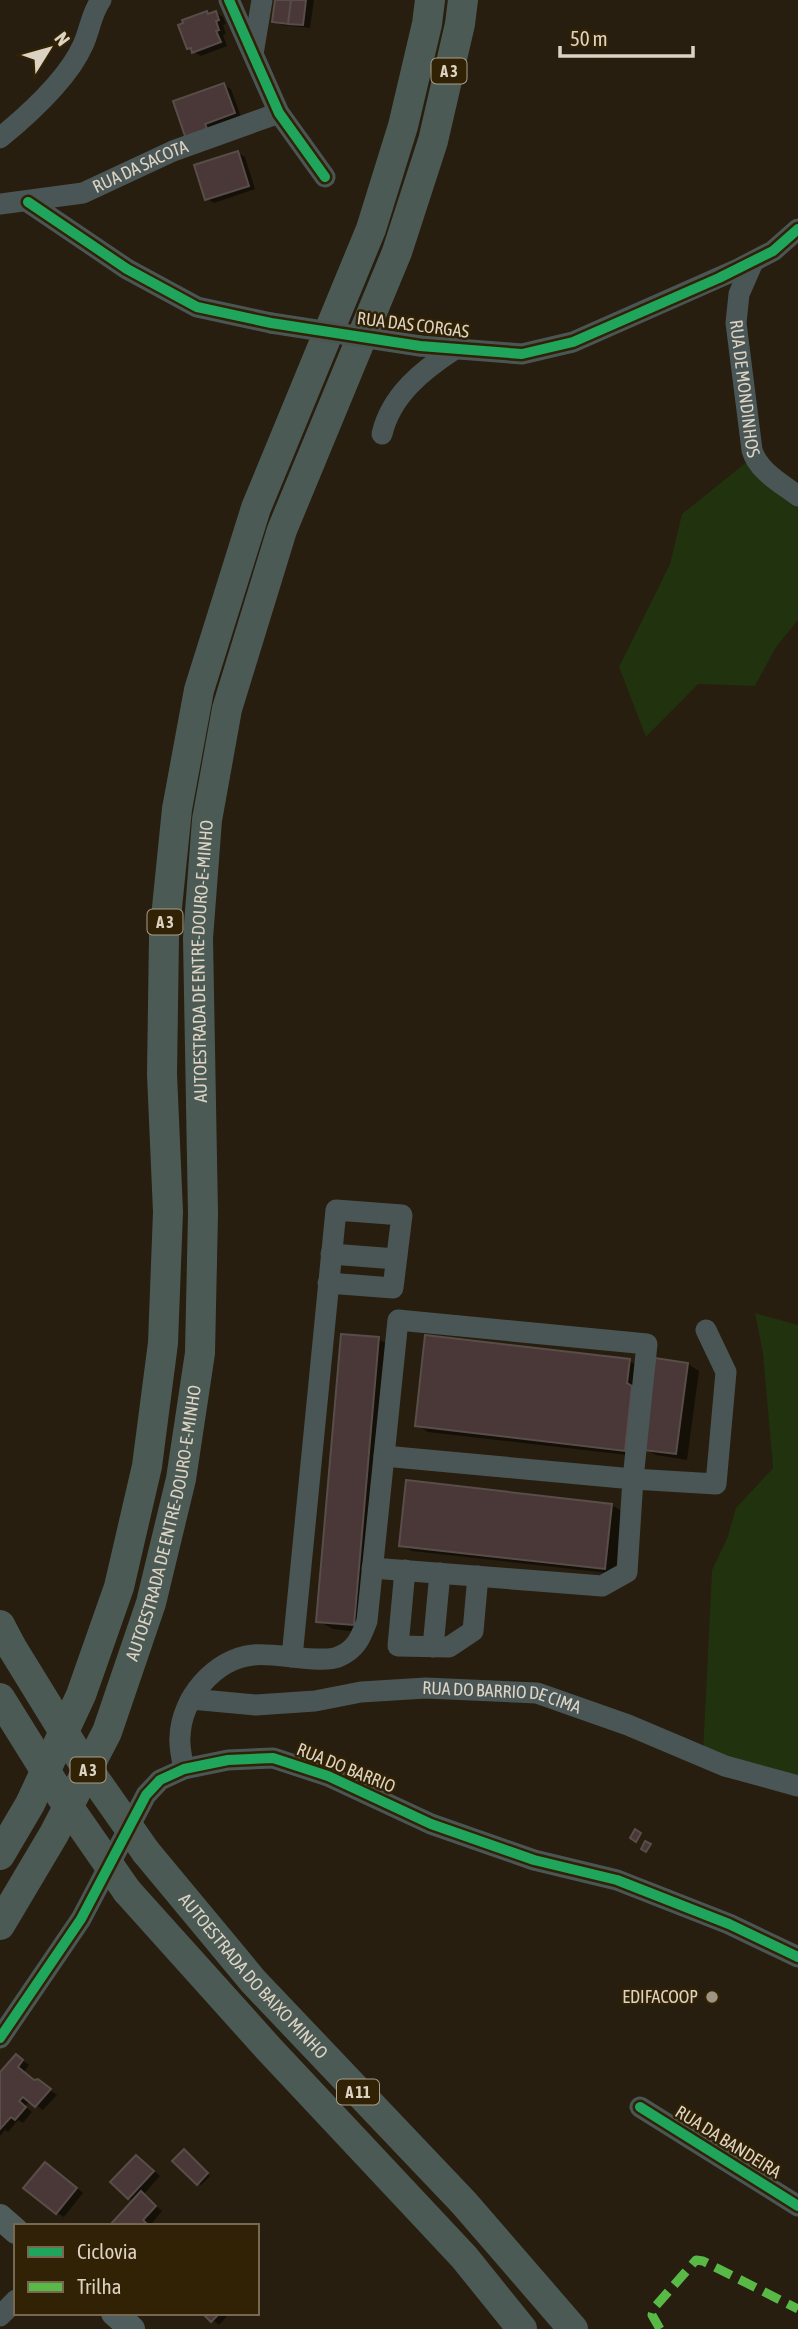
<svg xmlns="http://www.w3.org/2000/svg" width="798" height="2329" font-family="'Asap Condensed',sans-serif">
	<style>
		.green { fill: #20320e }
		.shadow { fill: #0007 }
		.building { fill: #4a3737; stroke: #584d49; stroke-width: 2 }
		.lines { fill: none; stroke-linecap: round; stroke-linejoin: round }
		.minor { stroke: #4a5656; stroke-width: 21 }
		.major { stroke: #4f5e5c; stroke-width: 26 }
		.highway { stroke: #4c5a56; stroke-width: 30 }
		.minor-bridge { stroke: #4a5656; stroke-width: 21 }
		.highway-bridge { stroke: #4c5a56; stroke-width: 30 }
		.quiet { stroke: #58b947; stroke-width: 9; stroke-dasharray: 18 9; stroke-linecap: butt }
		.cycleway-casing { stroke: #312105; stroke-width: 15 }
		.cycleway { stroke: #20a55d; stroke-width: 10 }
		.poi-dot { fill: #9d9484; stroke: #312105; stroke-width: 2.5 }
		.labels { text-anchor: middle; stroke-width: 5; stroke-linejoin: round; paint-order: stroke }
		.shield { fill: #312105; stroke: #a99e8a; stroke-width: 2 }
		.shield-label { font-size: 16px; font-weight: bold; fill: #ddd3c3 }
		.street-label { font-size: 18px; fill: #ddd3c3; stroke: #312105 }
		.poi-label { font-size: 18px; fill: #ddd3c3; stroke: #312105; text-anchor: end }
	</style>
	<rect width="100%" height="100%" fill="#271e0f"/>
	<path class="green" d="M748,461L798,501V620L776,647L755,686L698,684L646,737L619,667L670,564L682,514Z
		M755,1313L798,1325V1778L703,1753L712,1570L727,1539L736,1508L773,1468L763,1353Z"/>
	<path class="shadow" d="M278,0H314L310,28L282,25L274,21Z
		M216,13L223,17L226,24L223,25L226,34L223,35L227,46L201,56L188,48Z
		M223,85L231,89L241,117L195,142Z
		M238,153L245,157L255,189L214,203L206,198Z
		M378,1339L393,1347L368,1633L333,1629L318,1621Z
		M629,1361L641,1367L636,1456L428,1432L417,1425Z
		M688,1364L699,1371L687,1460L656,1455L645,1449Z
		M612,1505L623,1512L616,1574L412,1551L401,1545Z
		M16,2056L29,2065L24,2072L57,2095L43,2110L30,2101L25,2106L32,2112L23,2123L18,2120L8,2132L5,2130L0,2136V2075Z
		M187,2153L210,2176L201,2185L198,2183Z
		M136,2157L160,2176L143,2195L162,2211L150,2226H112L135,2201L129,2198Z
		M52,2168L83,2193L64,2217L57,2213Z
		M204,2313H230L219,2325Z"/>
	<path class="building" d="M275,0H291L288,24L272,22Z
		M291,0H306L303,25L288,24Z
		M207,11L208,14L216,11L219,20L216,21L219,30L216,31L221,42L192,53L191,48L187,49L178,25L183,23L182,20Z
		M224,83L235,113L205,124L208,131L186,139L173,101Z
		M238,151L249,186L205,200L194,165Z
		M341,1334L379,1337L354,1625L316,1622Z
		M425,1335L630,1359L627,1383L632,1386L625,1451L415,1426Z
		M655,1358L688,1363L676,1454L643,1450Z
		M406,1480L612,1504L605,1569L399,1546Z
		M635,1829L641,1833L636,1842L630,1838Z
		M645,1841L651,1844L646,1852L641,1849Z
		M16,2054L23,2060L18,2067L34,2080L38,2079L51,2089L35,2107L23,2097L19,2101L26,2107L15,2120L11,2117L0,2129V2072Z
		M184,2149L208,2173L197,2185L172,2161Z
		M136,2155L154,2171L128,2199L110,2182Z
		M45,2162L77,2188L56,2214L23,2188Z
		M141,2191L156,2206L143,2220L149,2226H109Z
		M202,2313H220L211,2322Z"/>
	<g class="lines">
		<g class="minor">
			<path d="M229,0L279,113L325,177"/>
			<path d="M253,54L262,0"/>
			<path d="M0,138C28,115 68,79 83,45C90,30 91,14 101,0"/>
			<path d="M28,202L127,269L197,307L271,323"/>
			<path id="s1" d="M0,204L83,193L173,151L279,113"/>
			<path id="s2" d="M753,262L739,294L736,323L752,450C758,471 781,483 798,496"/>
			<path d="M420,346L522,354L573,342L738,269L773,251L798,229"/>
			<path d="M382,434C391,395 423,370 455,349"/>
			<path d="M331,1254L396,1259"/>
			<path d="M372,1568L602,1586L627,1572L633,1479L384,1456"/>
			<path d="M405,1570L398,1646L449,1647L473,1631L478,1576"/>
			<path d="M433,1647L440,1573"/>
			<path d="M292,1657L336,1210L402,1215L393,1288L328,1283"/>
			<path id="s3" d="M191,1699L256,1705L315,1701L361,1692L426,1688L537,1693L628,1725L725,1766L798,1786"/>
			<path d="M184,1769C182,1759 179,1747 180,1737C181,1699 214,1659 253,1655C274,1652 321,1664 338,1657C356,1650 361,1637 367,1621L398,1320L647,1344L633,1479L716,1484L726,1372L706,1330"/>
			<path d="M0,2038L81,1919L146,1795L160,1780L184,1769L228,1760L273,1758L328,1776L431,1824L534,1860L617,1880L729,1924L798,1957"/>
			<path d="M640,2107L798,2206"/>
			<path d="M0,2316L16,2300"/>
		</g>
		<path class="major" d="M0,2217L16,2231
			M114,2313L132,2329"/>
		<g class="highway">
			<path d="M0,1625L11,1646"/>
			<path id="s4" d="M146,1852L253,1981L464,2203L573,2329"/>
			<path d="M0,1855L30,1804L81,1695L119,1587L147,1466L163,1343L168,1212L162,1074L164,937L177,809L199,690L256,508L371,229L403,126L427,24L430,0"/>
			<path d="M127,1891L269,2049L464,2257L522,2329"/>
			<path id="s5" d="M0,1925L54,1834L107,1732L151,1603L181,1479L200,1353L203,1214L198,938L207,820L227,709L282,530L397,252L433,141L460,24L463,0"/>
		</g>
		<path class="minor-bridge" d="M271,323L420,346"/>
		<path class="highway-bridge" d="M11,1646L78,1755L146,1852
			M0,1698L63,1799L127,1891"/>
		<path class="quiet" d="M660,2329L652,2315L654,2308L696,2260L703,2261L798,2309"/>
		<g class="cycleway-casing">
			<path id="cycleway" d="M229,0L279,113L325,177
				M28,202L127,269L197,307L271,323L420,346L522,354L573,342L719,278L773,251L798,229
				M0,2038L81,1919L146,1795L160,1780L184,1769L228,1760L273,1758L328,1776L431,1824L534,1860L617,1880L729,1924L798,1957
				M640,2107L798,2206"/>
		</g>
		<use href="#cycleway" class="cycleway"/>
	</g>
	<circle class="poi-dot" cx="712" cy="1997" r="7"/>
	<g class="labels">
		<g class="shield">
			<rect x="431.5" y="58.5" width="35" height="25" rx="5"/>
			<rect x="147.5" y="909.5" width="35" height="25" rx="5"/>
			<rect x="70.5" y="1757.5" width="35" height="25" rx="5"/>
			<rect x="337" y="2079.5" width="42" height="25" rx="5"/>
		</g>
		<g class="shield-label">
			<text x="449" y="77">A 3</text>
			<text x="165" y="928">A 3</text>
			<text x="88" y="1776">A 3</text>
			<text x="358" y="2098">A 11</text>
		</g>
		<g class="street-label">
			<text dy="6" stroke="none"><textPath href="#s1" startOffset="147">RUA DA SACOTA</textPath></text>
			<text transform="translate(413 325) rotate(7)" y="6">RUA DAS CORGAS</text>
			<text dy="6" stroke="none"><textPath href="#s2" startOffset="130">RUA DE MONDINHOS</textPath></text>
			<text dy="6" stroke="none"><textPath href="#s5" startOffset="1004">AUTOESTRADA DE ENTRE-DOURO-E-MINHO</textPath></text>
			<text dy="6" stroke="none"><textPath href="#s5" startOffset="438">AUTOESTRADA DE ENTRE-DOURO-E-MINHO</textPath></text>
			<text dy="6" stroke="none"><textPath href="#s3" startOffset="313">RUA DO BARRIO DE CIMA</textPath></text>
			<text transform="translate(346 1768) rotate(22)" y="6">RUA DO BARRIO</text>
			<text dy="6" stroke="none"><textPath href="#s4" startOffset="164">AUTOESTRADA DO BAIXO MINHO</textPath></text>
			<text transform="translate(728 2142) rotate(32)" y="6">RUA DA BANDEIRA</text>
		</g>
		<g class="poi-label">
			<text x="698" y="2003">EDIFACOOP</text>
		</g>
	</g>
	<rect x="14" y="2224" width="245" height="91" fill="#312105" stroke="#766851" stroke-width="2"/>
	<rect x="28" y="2247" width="35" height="10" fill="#20a55d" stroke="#766851" stroke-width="2"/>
	<text x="77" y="2259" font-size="21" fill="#ddd3c3">Ciclovia</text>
	<rect x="28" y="2282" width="35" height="10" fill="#58b947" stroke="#766851" stroke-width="2"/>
	<text x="77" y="2294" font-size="21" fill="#ddd3c3">Trilha</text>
	<g transform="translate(49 49) rotate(53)" stroke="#312105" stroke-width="5" paint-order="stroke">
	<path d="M0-5L12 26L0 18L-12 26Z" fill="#ddd3c3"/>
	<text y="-10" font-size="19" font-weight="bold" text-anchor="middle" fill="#ddd3c3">N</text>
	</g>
	<path d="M560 46v10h133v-10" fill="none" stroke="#ddd3c3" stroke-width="3.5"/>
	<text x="570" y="46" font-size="21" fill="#ddd3c3" stroke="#312105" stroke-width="5" paint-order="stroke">50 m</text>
</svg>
